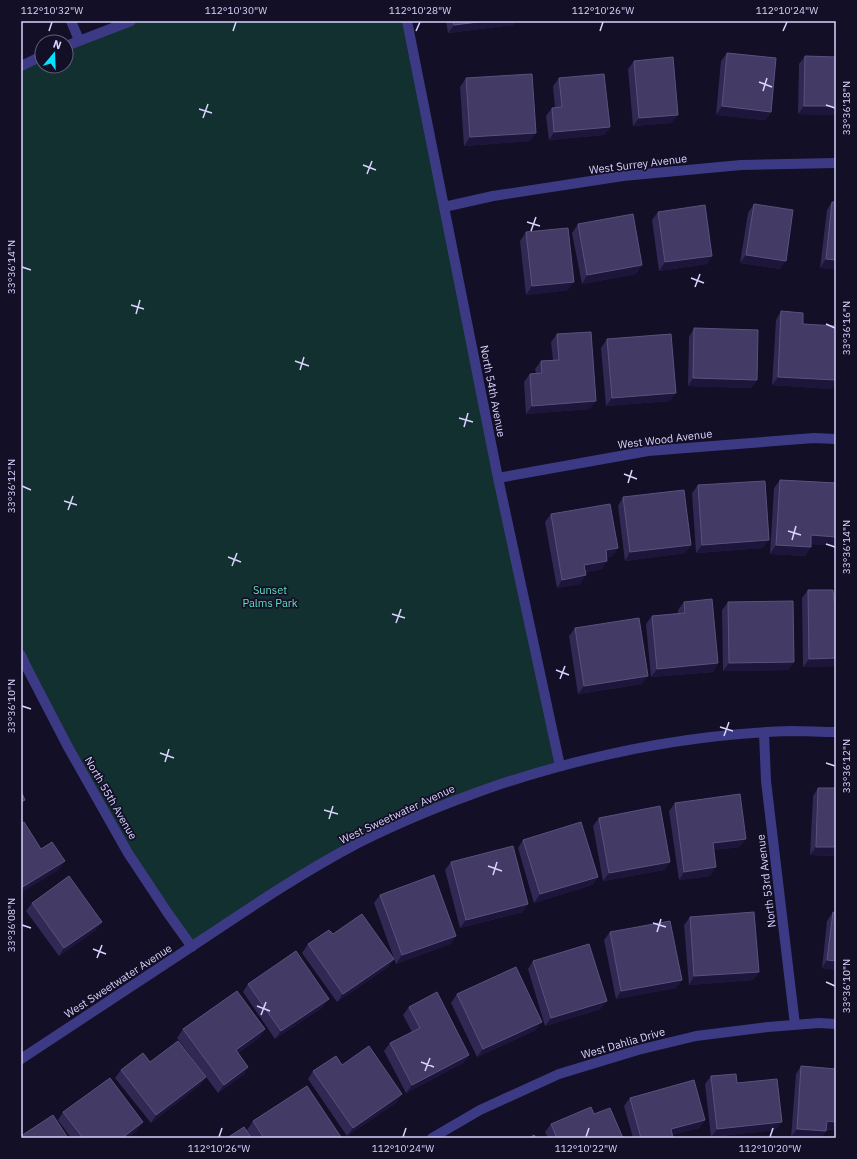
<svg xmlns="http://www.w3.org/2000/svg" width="857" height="1159" font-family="'IBM Plex Sans',sans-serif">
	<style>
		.green { fill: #12302f }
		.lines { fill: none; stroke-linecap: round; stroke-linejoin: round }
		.minor { stroke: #3d3a85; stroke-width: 10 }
		.tertiary { stroke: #3d3a85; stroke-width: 10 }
		.wall { fill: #312854 }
		.shaded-wall { fill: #1d163a }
		.building { fill: #433a66; stroke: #5a527e }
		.ticks { fill: none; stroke: #d9d4ff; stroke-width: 1.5 }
		.labels { text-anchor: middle; stroke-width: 3.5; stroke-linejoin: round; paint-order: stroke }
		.street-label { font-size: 11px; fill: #d9d4ff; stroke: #130f26 }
		.park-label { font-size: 11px; fill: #5fe0c0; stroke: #130f26 }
		.neatline { fill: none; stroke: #d9d4ff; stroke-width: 1.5 }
		.ticks-label { font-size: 10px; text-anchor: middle; fill: #d9d4ff }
	</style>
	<rect width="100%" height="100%" fill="#130f26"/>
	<path class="green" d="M131,21H407L560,766L529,775L359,843L192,947L167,912L21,655V66L42,56V66H66V46Z"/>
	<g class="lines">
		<path class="minor" d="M71,21L79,40
			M407,21L498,478L560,766
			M66,46L131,21
			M21,66L42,56
			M444,207L493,196L623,176L741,165L836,163
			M498,478L648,451L814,438L836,439
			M764,733L766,781L795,1025
			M432,1138L480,1110L559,1074L638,1050L696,1036L768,1027L819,1023L836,1024"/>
		<path class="tertiary" d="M21,655L27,668L68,747L128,853L167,912L192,947
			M21,1059C79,1021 136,983 194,945C248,909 301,873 358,843C402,821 449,802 495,786C591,754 690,734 791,731C806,731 821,732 836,732"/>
	</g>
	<path class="wall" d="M446,21H516L513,25L448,33Z
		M727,53L771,112L765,120L716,115L721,61Z
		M805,56L836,115L798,114L799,64Z
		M634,61L672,123L633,126L628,69Z
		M466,78L530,141L464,146L460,87Z
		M559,78L610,127L604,135L549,140L546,116L552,108H555L553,86Z
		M832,202L836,269L820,268L827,210Z
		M754,204L780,269L740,263L748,213Z
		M658,212L712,256L707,264L659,271L652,220Z
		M578,224L642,265L636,274L582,284L572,233Z
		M526,232L568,290L526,295L520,241Z
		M781,311L803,324L836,326V382L832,389L772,385L776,320Z
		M694,328L757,380L751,388L688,386L689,337Z
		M557,334L590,409L526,414L524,382L530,374L536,373L535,369L541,361L553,360L551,342Z
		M607,339L670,401L606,406L601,348Z
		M780,480L836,483V544L835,545L811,544L805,556L770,554L774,488Z
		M698,485L763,548L696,553L692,493Z
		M623,497L691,545L685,553L625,561L618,506Z
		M551,514L618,548L612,556L607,557L602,569L586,572L580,584L557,588L545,522Z
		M808,590L834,601L836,666L803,667L802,598Z
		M684,602L718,663L713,672L651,677L646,624L652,616L678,613V610Z
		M728,602L794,662L788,670L723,671L722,610Z
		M575,628L642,684L578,694L569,636Z
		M818,788L836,856L810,855L813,796Z
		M675,803L740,847L714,850L710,876L679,880L669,811Z
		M599,818L670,862L664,870L603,881L593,826Z
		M523,840L598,877L592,885L534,903L518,848Z
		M451,862L523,912L460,928L445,870Z
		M380,895L456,936L450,944L396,964L374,903Z
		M32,903L96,930L59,956L26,911Z
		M833,912L836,970L822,968L827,921Z
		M690,917L759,972L753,980L689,985L684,925Z
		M610,932L682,980L676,988L616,999L604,940Z
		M333,934L394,959L388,967L337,1002L302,953L308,944Z
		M533,961L601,1009L545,1026L528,969Z
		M248,984L323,1007L275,1039L243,992Z
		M457,994L536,1030L477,1057L451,1003Z
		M409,1007L469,1055L463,1063L406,1093L384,1051L390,1043L412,1032L403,1015Z
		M183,1029H265L260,1037L238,1053L248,1067L243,1075L218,1093L177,1038Z
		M150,1062L206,1077L200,1085L151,1123L115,1078L121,1070Z
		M801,1066L836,1069V1130H826L821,1138H803L791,1137L796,1074Z
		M313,1071L397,1102L347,1136L308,1079Z
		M711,1076L737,1083L776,1130L711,1137L705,1084Z
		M630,1098L705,1120L699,1128L672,1135L673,1138H633L624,1106Z
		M63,1112L137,1131L127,1138H71L58,1120Z
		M594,1114L623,1138H548L545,1132L551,1124Z
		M253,1121L341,1138H253L247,1130Z"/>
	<path class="shaded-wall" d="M486,21H516L513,25L448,33L454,25Z
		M722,106L771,112L765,120L716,115Z
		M804,106H836V115L798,114Z
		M678,115L672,123L633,126L639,118Z
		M610,127L604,135L549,140L554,132Z
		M536,133L530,141L464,146L470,137Z
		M746,255L786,261L780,269L740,263Z
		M712,256L707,264L659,271L665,262Z
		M826,259L836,260V269L820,268Z
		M642,265L636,274L582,284L587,275Z
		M574,282L568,290L526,295L532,286Z
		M778,377L836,380V382L832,389L772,385Z
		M693,378L757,380L751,388L688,386Z
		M676,393L670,401L606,406L612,398Z
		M596,401L590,409L526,414L532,406Z
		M811,535L836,537V544L835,545L806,544Z
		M769,540L763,548L696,553L702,545Z
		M691,545L685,553L625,561L630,552Z
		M776,545L811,547L805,556L770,554Z
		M618,548L612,556L600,558L606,550Z
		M607,561L602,569L579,573L584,565Z
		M586,575L580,584L557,588L562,580Z
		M836,658V666L803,667L809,659Z
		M794,662L788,670L723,671L729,663Z
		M718,663L713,672L651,677L657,669Z
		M648,676L642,684L578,694L584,686Z
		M25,800L21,805V802Z
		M746,839L740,847L707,851L713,843Z
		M816,847H836V856L810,855Z
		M65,861L59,870L21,893V888Z
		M670,862L664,870L603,881L609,873Z
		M716,867L710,876L679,880L684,872Z
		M598,877L592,885L534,903L540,894Z
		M528,904L523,912L460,928L466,920Z
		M102,922L96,930L59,956L64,948Z
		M456,936L450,944L396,964L402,955Z
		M394,959L388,967L337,1002L343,994Z
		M827,960L836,961V970L822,968Z
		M759,972L753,980L689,985L694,976Z
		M682,980L676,988L616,999L621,991Z
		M329,999L323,1007L275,1039L281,1031Z
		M607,1001L601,1009L545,1026L551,1018Z
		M542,1022L536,1030L477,1057L483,1049Z
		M265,1029L260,1037L230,1058L236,1050Z
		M469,1055L463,1063L406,1093L412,1085Z
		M248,1067L243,1075L218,1093L224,1085Z
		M206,1077L200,1085L151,1123L156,1115Z
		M402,1094L397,1102L347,1136L353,1128Z
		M705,1120L699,1128L665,1137L671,1129Z
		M827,1121L836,1122V1130L821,1129Z
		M143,1122L137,1131L127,1138H122Z
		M782,1122L776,1130L711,1137L717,1129Z
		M797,1129L826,1131L821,1138H803L791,1137Z"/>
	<path class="building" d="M453,21H486L454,25Z
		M727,53L776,58L771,112L722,106Z
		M805,56L836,57V106H804Z
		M673,57L678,115L639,118L634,61Z
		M532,74L536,133L470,137L466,78Z
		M604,74L610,127L554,132L552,108L562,107L559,78Z
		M832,202H836V260L826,259Z
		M754,204L793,210L786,261L746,255Z
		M705,205L712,256L665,262L658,212Z
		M633,214L642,265L587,275L578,224Z
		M568,228L574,282L532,286L526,232Z
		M781,311L803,313V324L836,326V380L778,377Z
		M694,328L758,330L757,380L693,378Z
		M591,332L596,401L532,406L530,374L542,373L541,361L559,360L557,334Z
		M671,334L676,393L612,398L607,339Z
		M780,480L836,483V537L811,535V547L776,545Z
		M765,481L769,540L702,545L698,485Z
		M684,490L691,545L630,552L623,497Z
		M610,504L618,548L606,550L607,561L584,565L586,575L562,580L551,514Z
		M808,590H833L834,601H836V658L809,659Z
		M712,599L718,663L657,669L652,616L685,613L684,602Z
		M793,601L794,662L729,663L728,602Z
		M639,618L648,676L584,686L575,628Z
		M818,788H836V847H816Z
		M21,791L25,800L21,802Z
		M740,794L746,839L713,843L716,867L684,872L675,803Z
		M660,806L670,862L609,873L599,818Z
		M24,822L41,849L52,842L65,861L21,888V824Z
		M581,822L598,877L540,894L523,840Z
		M513,846L528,904L466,920L451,862Z
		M434,875L456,936L402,955L380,895Z
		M69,876L102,922L64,948L32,903Z
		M754,912L759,972L694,976L690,917Z
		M833,912L836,913V961L827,960Z
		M362,914L394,959L343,994L308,944L329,930L333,934Z
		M670,921L682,980L621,991L610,932Z
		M589,944L607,1001L551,1018L533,961Z
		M296,951L329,999L281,1031L248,984Z
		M516,967L542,1022L483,1049L457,994Z
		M237,991L265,1029L236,1050L248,1067L224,1085L183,1029Z
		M437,992L469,1055L412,1085L390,1043L420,1028L409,1007Z
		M178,1041L206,1077L156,1115L121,1070L143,1053L150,1062Z
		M369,1046L402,1094L353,1128L313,1071L336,1056L342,1065Z
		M801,1066L836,1069V1122L827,1121L826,1131L797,1129Z
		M736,1074L737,1083L777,1079L782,1122L717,1129L711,1076Z
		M110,1078L143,1122L122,1138H83L63,1112Z
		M694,1080L705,1120L671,1129L673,1138H641L630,1098Z
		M307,1086L341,1137L340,1138H264L253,1121Z
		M591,1107L594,1114L610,1108L623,1138H557L551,1124Z
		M53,1115L68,1138H21V1136Z
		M244,1127L252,1138H227Z
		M534,1135L536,1138H529Z"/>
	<path class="ticks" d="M49,31L52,22M233,31L236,22M416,31L420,22M600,31L603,22M783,31L787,22M759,82L772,87M763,91L767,78M826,105L835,108M199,109L212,113M203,118L208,104M363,165L376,170M367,174L372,161M527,222L540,226M531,231L536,217M22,267L31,270M691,278L704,283M695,287L700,274M131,305L144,309M136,314L140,300M826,324L835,328M295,361L309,366M300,370L304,357M459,418L473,422M464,427L468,413M624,474L637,479M628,483L632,470M22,486L31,490M64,501L77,505M68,510L73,496M788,531L801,535M792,540L796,526M826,544L835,547M228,557L241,562M232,566L237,553M392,614L405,618M396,623L401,609M556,670L569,675M560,679L565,666M22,706L31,709M720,727L733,731M724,736L729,722M160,753L174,758M165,762L169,749M826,763L835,766M324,810L338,814M329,819L333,806M488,866L502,871M493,875L497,862M653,923L666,927M22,925L31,928M657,932L661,919M93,949L106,954M97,958L102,945M826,982L835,986M257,1006L270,1011M261,1015L266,1002M421,1062L434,1067M425,1071L430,1058M219,1137L222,1128M403,1137L406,1128M586,1137L589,1128M770,1137L773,1128"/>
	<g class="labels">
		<g class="street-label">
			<text transform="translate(638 164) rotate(-7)" y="4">West Surrey Avenue</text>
			<text transform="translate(493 391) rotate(79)" y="4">North 54th Avenue</text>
			<text transform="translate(665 439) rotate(-7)" y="4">West Wood Avenue</text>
			<text transform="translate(111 798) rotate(60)" y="4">North 55th Avenue</text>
			<text transform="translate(397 814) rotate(-25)" y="4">West Sweetwater Avenue</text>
			<text transform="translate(766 881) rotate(-97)" y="4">North 53rd Avenue</text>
			<text transform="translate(118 981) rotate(-33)" y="4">West Sweetwater Avenue</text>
			<text transform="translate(623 1043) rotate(-16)" y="4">West Dahlia Drive</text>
		</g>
		<g class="park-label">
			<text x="270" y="594">Sunset<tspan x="270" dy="13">Palms Park</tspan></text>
		</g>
	</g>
	<rect width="857" height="1159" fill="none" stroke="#130f26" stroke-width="44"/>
	<g transform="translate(54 54) rotate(19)"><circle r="19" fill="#130f26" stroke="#625e7d"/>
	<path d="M0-3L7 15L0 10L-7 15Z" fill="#00e5ff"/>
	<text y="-6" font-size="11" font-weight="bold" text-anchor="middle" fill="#d9d4ff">N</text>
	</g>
	<rect x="22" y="22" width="813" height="1115" class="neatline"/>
	<g class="ticks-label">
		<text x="52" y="14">112°10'32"W</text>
		<text x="236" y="14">112°10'30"W</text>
		<text x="420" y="14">112°10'28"W</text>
		<text x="603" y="14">112°10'26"W</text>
		<text x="787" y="14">112°10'24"W</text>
		<text transform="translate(846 108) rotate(-90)" y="4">33°36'18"N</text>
		<text transform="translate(11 267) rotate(-90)" y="4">33°36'14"N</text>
		<text transform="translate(846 328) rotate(-90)" y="4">33°36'16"N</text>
		<text transform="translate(11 486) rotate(-90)" y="4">33°36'12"N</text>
		<text transform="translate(846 547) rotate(-90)" y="4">33°36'14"N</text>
		<text transform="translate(11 706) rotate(-90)" y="4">33°36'10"N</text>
		<text transform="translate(846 766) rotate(-90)" y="4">33°36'12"N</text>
		<text transform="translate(11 925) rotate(-90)" y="4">33°36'08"N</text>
		<text transform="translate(846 986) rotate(-90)" y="4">33°36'10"N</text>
		<text x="219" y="1152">112°10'26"W</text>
		<text x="403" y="1152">112°10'24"W</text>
		<text x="586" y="1152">112°10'22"W</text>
		<text x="770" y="1152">112°10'20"W</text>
	</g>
</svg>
